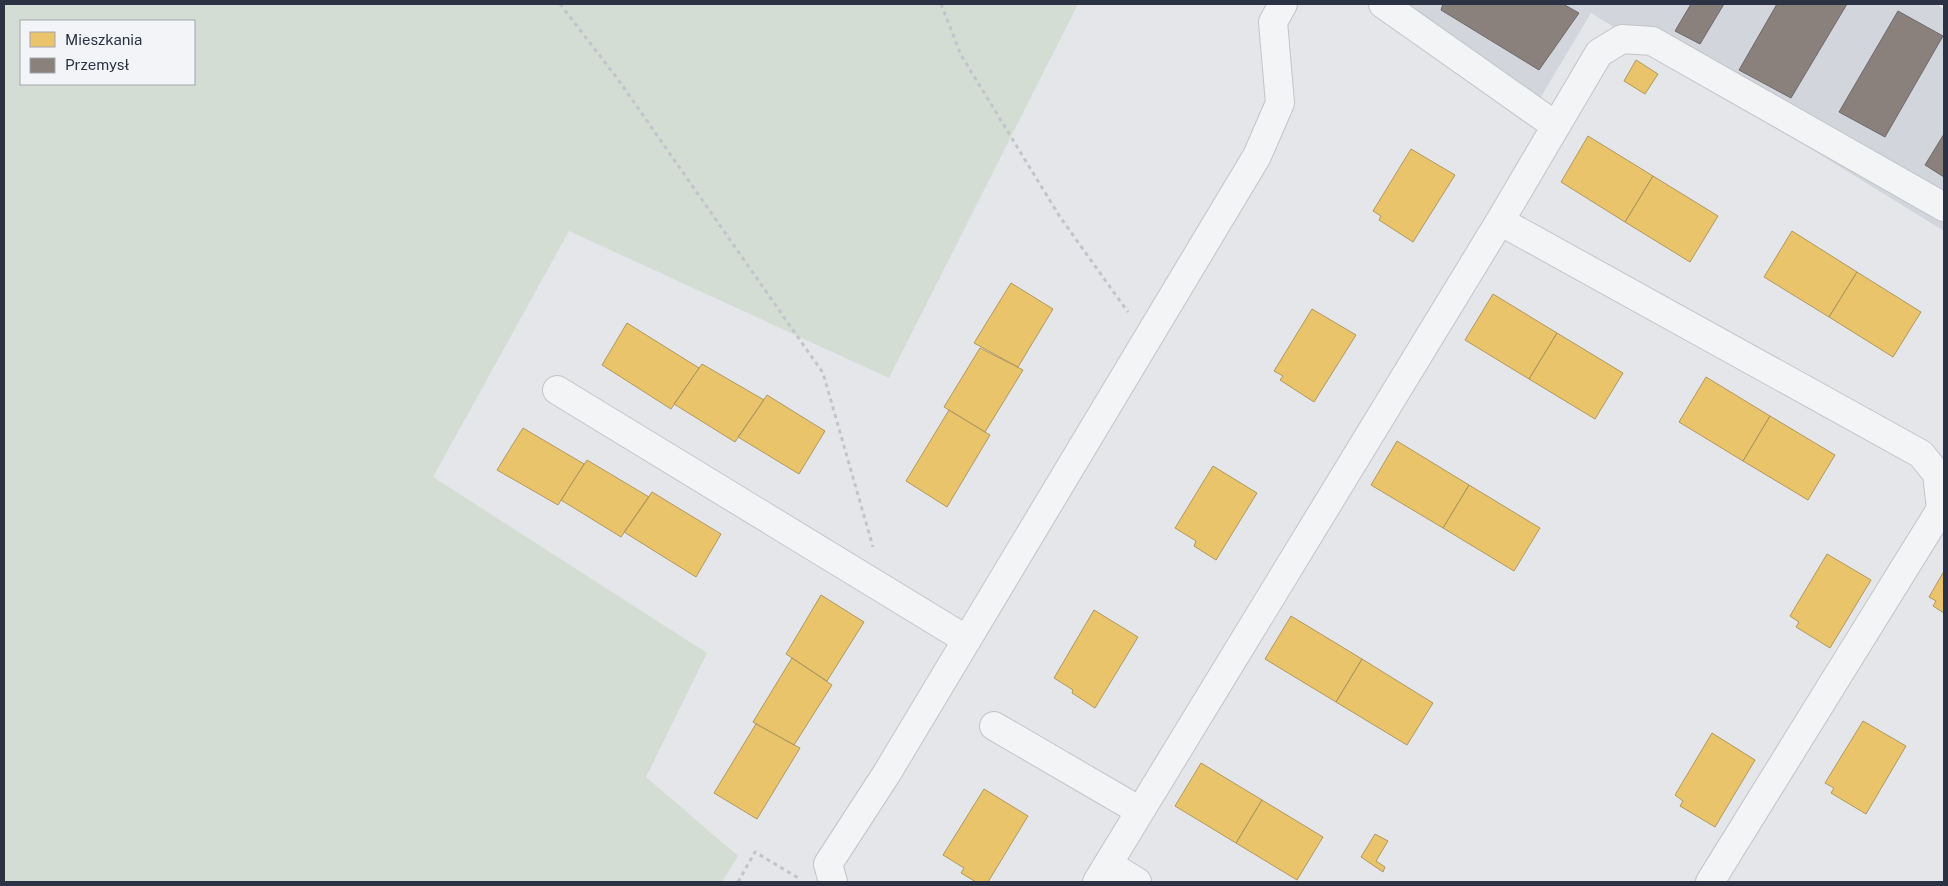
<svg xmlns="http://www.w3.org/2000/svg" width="1948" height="886" font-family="'Public Sans',sans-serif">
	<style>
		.built { fill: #d2d5dc }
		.green { fill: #d4ddd4; fill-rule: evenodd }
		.homes { fill: #e9c46a; stroke: #b0985e }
		.industry { fill: #8a817c; stroke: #6d696b }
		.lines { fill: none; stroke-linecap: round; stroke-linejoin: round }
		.minor-casing { stroke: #c2c4c7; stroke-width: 30 }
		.path { stroke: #c3c4c9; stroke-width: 3; stroke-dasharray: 4 4; stroke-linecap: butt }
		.minor { stroke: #f3f4f6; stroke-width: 28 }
	</style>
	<rect width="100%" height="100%" fill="#e4e6e9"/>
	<path class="built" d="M1380,4H1937L1944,10V231L1591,13L1533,110Z"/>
	<path class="green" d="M4,4H1078L889,378L569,231L433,477L707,653L646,777L738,856L722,882H4ZM21,21H194V84H21Z"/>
	<path class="homes" d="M1636,60L1658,74L1645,94L1624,81Z
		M1588,136L1653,176L1625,222L1561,182Z
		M1411,149L1455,175L1413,242L1379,220L1381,216L1373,211Z
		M1653,176L1718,216L1690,262L1625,222Z
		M1792,231L1857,272L1829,317L1764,277Z
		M1857,272L1921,312L1893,357L1829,317Z
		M1011,283L1053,309L1018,367L974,343Z
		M1493,294L1557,333L1529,379L1465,340Z
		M1312,309L1356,335L1314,402L1280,380L1283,376L1274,371Z
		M627,323L699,368L671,409L602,365Z
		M1557,333L1623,373L1595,419L1529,379Z
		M980,348L1023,370L985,432L944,407Z
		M702,364L764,400L735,442L674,404Z
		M1706,377L1770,416L1743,461L1679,422Z
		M767,395L825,431L799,474L738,437Z
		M949,410L990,435L947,507L906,481Z
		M1770,416L1835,455L1808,500L1743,461Z
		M523,428L584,464L558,505L497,470Z
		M1397,441L1469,485L1443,528L1371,485Z
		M587,460L649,497L621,537L561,500Z
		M1213,466L1257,493L1216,560L1194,546L1196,541L1175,528Z
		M1469,485L1540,528L1514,571L1443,528Z
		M652,492L721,534L696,577L624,532Z
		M1827,554L1871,580L1830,648L1796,627L1799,622L1790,616Z
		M1944,571V613L1933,606L1936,601L1929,597Z
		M821,595L864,622L827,681L786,654Z
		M1094,610L1138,637L1095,708L1072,693L1073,690L1054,678Z
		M1291,616L1362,659L1336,702L1265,659Z
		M792,658L832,685L794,745L753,722Z
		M1362,659L1433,703L1407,745L1336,702Z
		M1863,721L1906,746L1866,814L1831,793L1834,788L1825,783Z
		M756,724L800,748L757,819L714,793Z
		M1712,733L1755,760L1715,827L1680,806L1683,801L1675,795Z
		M1201,763L1262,800L1236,843L1175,806Z
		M984,789L1028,816L988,882H976L961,873L964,868L943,855Z
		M1262,800L1323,837L1297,880L1236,843Z
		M1375,834L1388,841L1376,861L1385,867L1383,872L1361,857Z"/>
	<path class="industry" d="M1443,4H1563L1579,13L1539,70L1441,10Z
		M1691,4H1724L1700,44L1675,31Z
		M1777,4H1847L1791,98L1739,70Z
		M1898,11L1943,36L1885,137L1839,112Z
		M1944,134V177L1925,165Z"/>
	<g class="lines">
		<g class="minor-casing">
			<path id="minor" d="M1383,4L1556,126
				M1500,221L1921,454L1937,474L1941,509L1710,882
				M557,390L967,640
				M994,726L1140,811
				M1108,864L1137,882
				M833,882L828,864L887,773L1257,156L1280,103L1273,22L1283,4
				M1097,882L1500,221L1599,53L1622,39L1652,41L1944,207"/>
		</g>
		<path class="path" d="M560,4L617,78L823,373L873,547
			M941,4L961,55L1060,217L1128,312
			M738,882L755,852L800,879"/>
		<use href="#minor" class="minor"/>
	</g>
	<rect width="1948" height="886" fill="none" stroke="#2a3243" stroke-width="10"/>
	<rect x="20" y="20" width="175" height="65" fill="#f2f4f8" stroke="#a2a6b0"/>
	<rect x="30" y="32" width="25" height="15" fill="#e9c46a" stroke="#a2a6b0"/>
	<text x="65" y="45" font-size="15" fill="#2a3243">Mieszkania</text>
	<rect x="30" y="58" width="25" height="15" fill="#8a817c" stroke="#a2a6b0"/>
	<text x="65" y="70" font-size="15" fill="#2a3243">Przemysł</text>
</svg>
